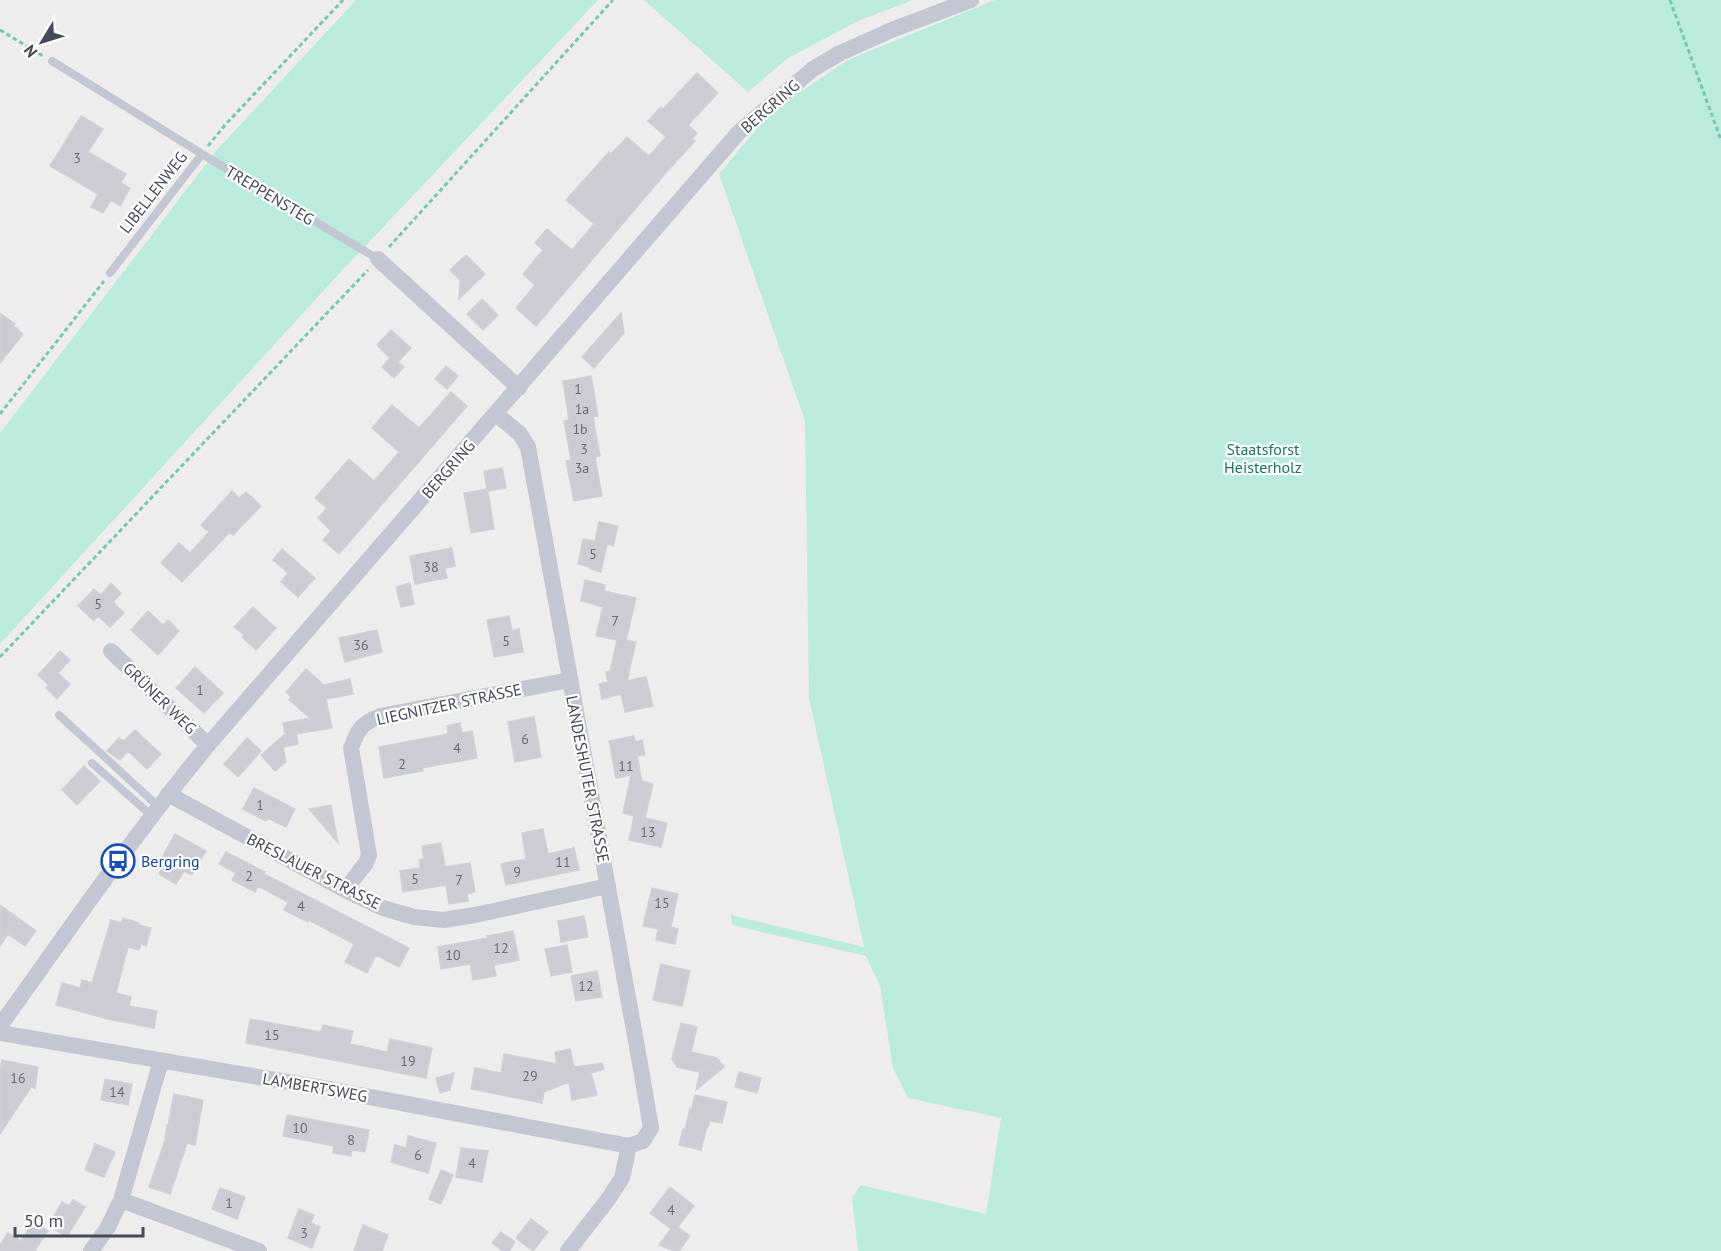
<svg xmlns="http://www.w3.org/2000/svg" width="1721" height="1251" font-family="'PT Sans',sans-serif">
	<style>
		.green { fill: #bbebdc }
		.building { fill: #cccdd4; stroke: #d0d0d7; stroke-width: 1.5 }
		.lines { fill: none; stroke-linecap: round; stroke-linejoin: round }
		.path { stroke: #76c7b6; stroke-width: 3; stroke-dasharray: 4.5 3; stroke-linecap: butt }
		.lane { stroke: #c3c7d3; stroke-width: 8 }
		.street { stroke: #c3c7d3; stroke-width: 16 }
		.labels { text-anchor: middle; stroke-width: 4.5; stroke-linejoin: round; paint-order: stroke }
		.number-label { font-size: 14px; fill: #676b77 }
		.street-label { font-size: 16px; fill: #454a58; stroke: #fff }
		.park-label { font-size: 16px; fill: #1b7462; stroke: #fff }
		.transit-label { font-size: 16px; fill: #164399; stroke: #fff; text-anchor: start }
	</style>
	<rect width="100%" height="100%" fill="#efedec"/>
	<path class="green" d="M356,0H598L337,276L0,644V433L216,151Z
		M644,0H913L858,21L788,58L748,92Z
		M995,0H1721V1251H858L852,1198L861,1185L986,1214L1001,1118L908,1098L893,1068L880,986L866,956L732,925L731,915L864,947L809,698L805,421L719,174L772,111L848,60Z"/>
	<path class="building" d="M697,73L718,93L688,125L697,133L692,139L695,141L664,175L536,326L516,308L535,285L523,274L543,250L535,243L547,229L572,250L594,224L566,200L609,152L611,154L627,137L649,156L666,137L648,121L661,107L663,109Z
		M81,116L103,129L88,152L126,174L121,183L130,188L120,206L111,200L103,213L91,207L98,194L50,166Z
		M466,255L485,274L459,299L460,280L450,270Z
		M482,299L498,315L483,330L467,314Z
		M0,313L15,324L14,326L23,334L0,363Z
		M621,313L624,333L594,368L582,357Z
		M391,330L411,348L398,362L404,367L394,378L382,367L390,358L377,345Z
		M446,366L458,376L447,389L435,379Z
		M591,376L598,416L593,417L600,456L595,457L602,496L574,501L566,461L571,460L564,421L569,420L563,381Z
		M451,392L467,406L339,554L323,540L331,531L318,518L327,508L315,498L349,459L374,481L399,452L372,428L392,405L419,428Z
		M502,468L506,488L488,491L494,529L471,533L464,493L487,489L484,471Z
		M232,491L239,498L246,492L261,506L233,535L230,532L182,582L161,563L179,543L190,553L209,532L201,525Z
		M599,522L618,526L613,546L607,544L601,572L590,569V567L578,564L583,539L595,541Z
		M452,548L455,566L445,568L447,578L415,584L410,556Z
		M282,549L315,578L298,597L281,582L288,573L273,560Z
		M585,580L605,585L604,591L636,598L626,640L636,642L627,681L646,677L653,706L625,712L621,694L602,699L599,684L608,682L606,672L610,671L617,640L596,636L603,607L581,601Z
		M111,583L121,593L113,602L124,613L110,627L98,616L94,621L78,606L94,589L101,595Z
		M410,583L414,604L401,607L396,587Z
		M253,607L276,628L256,650L242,637L244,635L234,627Z
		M148,611L163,625L168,620L179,631L158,655L131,630Z
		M509,616L512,631L519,629L523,652L494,657L487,620Z
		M377,630L382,652L345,662L339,638Z
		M60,651L70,660L58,673L70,684L57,699L46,688L49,685L38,675Z
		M195,667L223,693L204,713L176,688Z
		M306,669L324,685L350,679L353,694L326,699L332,728L296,734L298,744L283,747L286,762L275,771L261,755L285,734L283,723L310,718L289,700L291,697L286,692Z
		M534,717L541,757L515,762L508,722Z
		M460,723L462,733L472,731L477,758L422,768L423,771L384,778L379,747L448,734L447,726Z
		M135,730L161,754L147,769L128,751L120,760L107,751L119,738L124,741Z
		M634,736L635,742L642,740L645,755L637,756L642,781L653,784L645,818L667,823L661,847L629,840L634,816L623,813L631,775L616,778L609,741Z
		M247,738L261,751L238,777L224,764Z
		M84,766L100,781L77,805L62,790Z
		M254,788L295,809L286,827L268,818L266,821L243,809Z
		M331,805L338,843L309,809Z
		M543,829L548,854L574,848L579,870L506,885L501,864L526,859L522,833Z
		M175,834L206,851L192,875L184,871L176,884L159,874L167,859L163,856Z
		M441,843L445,867L470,863L475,892L467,894L468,901L449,904L446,885L403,892L400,871L420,868L419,860L424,859L422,846Z
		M226,852L265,872L264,874L409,948L399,967L376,955L367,973L345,962L354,944L309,920L308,922L284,910L288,902L258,886L255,892L232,880L236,873L219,864Z
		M652,888L678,894L671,927L678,929L675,944L656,940L658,929L643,926Z
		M0,905L36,931L25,946L8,934L0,946Z
		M584,916L588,937L561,942L558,921Z
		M123,918L139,923V925L151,928L146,946L141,944L139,950L128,947L116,993L131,997L129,1006L157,1011L154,1028L108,1019L56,1005L62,983L80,988L82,980L92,983L111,920L121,923Z
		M513,931L519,960L494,965L496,976L473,980L470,964L441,969L438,947L487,938V936Z
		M567,945L572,972L551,976L545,949Z
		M661,964L690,971L682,1006L653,1000Z
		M597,971L602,997L576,1001L571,976Z
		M250,1019L321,1032L323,1025L353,1031L350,1044L387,1052L390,1039L432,1048L426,1078L246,1043Z
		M681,1023L697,1027L691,1052L717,1058L724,1067L696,1090L700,1072L677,1067L672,1059Z
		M570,1049L574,1067L602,1063L604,1069L591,1073L597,1095L572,1100L569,1082L544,1092L542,1103L471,1089L475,1068L501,1073L504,1054L557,1064L555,1052Z
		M2,1060L38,1067L35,1088L31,1087L0,1134V1070Z
		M739,1072L761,1078L757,1093L735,1087Z
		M454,1073L450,1090L440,1093L436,1078Z
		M105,1079L132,1084L128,1105L101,1100Z
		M174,1094L203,1100L195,1145L187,1143L170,1194L149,1187L165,1140L167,1125L168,1126Z
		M695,1095L727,1102L722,1123L710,1121L708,1127L707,1126L701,1150L679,1145L683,1129L685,1130L690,1108H692Z
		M287,1115L369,1130L365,1152L352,1150L351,1156L333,1153L334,1146L283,1136Z
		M408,1136L436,1143L428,1173L391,1162L395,1145L406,1148Z
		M95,1144L115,1152L104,1177L85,1170Z
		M461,1148L488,1151L482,1182L456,1177Z
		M441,1170L453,1175L441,1204L429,1199Z
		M670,1187L694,1206L678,1227L690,1236L679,1251H674L659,1245L671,1229L650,1213Z
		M220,1188L245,1197L237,1219L212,1209Z
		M73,1200L85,1207L67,1237L48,1225L62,1202L69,1206Z
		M299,1209L314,1215L311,1223L320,1227L312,1248L288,1238Z
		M531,1219L548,1232L533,1251L516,1238Z
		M34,1221L48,1231L35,1250L36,1251H0V1245L8,1233L21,1241Z
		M363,1225L388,1235L382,1251H354Z
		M501,1232L515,1242L509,1251H503L492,1243Z"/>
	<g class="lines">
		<path class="path" d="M1670,0L1721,140
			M0,30L43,56
			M208,146L225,125L343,0
			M389,247L613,0
			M0,414L104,281
			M0,657L368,270"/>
		<path class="lane" d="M52,61L202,154L378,259
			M110,273L202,154
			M59,715L159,807
			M92,763L152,816"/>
		<path class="street" d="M378,259L519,388
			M111,651L208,745
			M168,794L345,890L383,908L414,917L444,920L475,915L608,886
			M345,890L366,863L369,855L351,748C358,729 361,724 380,716L570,680
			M0,1026C68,931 134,835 208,745L739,132L813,69L840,53L894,29L971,0
			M0,1033L317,1087L629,1146L643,1141L651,1128L641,1069L528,447L520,434L496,414
			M121,1200L259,1251
			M91,1251L108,1227L121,1200L161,1061
			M568,1251L609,1198L622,1178L629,1146"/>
	</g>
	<defs>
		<g id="bus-ring" transform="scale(1.725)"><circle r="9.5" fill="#fff" stroke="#1a4fb4" stroke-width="1.5"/><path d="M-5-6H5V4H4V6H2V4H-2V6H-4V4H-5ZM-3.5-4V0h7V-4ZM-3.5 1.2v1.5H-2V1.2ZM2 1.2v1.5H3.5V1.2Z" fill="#1a4fb4"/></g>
	</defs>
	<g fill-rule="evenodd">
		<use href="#bus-ring" x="118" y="861"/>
	</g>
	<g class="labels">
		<g class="number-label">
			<text x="77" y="163">3</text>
			<text x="578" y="394">1</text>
			<text x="582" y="414">1a</text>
			<text x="580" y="434">1b</text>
			<text x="584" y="454">3</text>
			<text x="582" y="473">3a</text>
			<text x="593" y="559">5</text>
			<text x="431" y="572">38</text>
			<text x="98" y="609">5</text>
			<text x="615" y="626">7</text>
			<text x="506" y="646">5</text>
			<text x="361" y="650">36</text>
			<text x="200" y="695">1</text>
			<text x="525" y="744">6</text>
			<text x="457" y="753">4</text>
			<text x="402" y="769">2</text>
			<text x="626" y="771">11</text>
			<text x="260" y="810">1</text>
			<text x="648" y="837">13</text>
			<text x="563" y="867">11</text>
			<text x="517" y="877">9</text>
			<text x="249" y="881">2</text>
			<text x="415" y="884">5</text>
			<text x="459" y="885">7</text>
			<text x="662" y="908">15</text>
			<text x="301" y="911">4</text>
			<text x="501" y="953">12</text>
			<text x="453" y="960">10</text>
			<text x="586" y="991">12</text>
			<text x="272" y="1040">15</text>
			<text x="408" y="1066">19</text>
			<text x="530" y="1081">29</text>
			<text x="18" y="1083">16</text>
			<text x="117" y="1097">14</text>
			<text x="300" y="1133">10</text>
			<text x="351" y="1145">8</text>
			<text x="418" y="1160">6</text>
			<text x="472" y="1168">4</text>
			<text x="229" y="1208">1</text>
			<text x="671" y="1215">4</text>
			<text x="304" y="1238">3</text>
		</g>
		<g class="street-label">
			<text transform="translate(770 106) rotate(-41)" y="6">BERGRING</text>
			<text transform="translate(153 192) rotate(-52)" y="6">LIBELLENWEG</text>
			<text transform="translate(270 195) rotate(31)" y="6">TREPPENSTEG</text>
			<text transform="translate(448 469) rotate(-49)" y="6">BERGRING</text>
			<text transform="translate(160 698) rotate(44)" y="6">GRÜNER WEG</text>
			<text transform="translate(449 704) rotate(-12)" y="6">LIEGNITZER STRASSE</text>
			<text transform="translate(588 779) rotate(79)" y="6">LANDESHUTER STRASSE</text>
			<text transform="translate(314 871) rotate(27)" y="6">BRESLAUER STRASSE</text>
			<text transform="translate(315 1087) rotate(10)" y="6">LAMBERTSWEG</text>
		</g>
		<g class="park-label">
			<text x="1263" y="455">Staatsforst<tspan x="1263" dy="18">Heisterholz</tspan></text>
		</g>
		<g class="transit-label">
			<text x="141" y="867">Bergring</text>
		</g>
	</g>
	<g transform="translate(42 42) rotate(232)" stroke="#ffffff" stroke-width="4.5" paint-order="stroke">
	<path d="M0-4.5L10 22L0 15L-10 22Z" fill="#454a58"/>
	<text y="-9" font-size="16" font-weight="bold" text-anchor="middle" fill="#454a58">N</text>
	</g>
	<path d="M15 1227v9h128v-9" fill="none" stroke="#454a58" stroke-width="3"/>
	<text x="24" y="1227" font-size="18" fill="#454a58" stroke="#ffffff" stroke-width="4.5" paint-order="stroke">50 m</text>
</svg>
